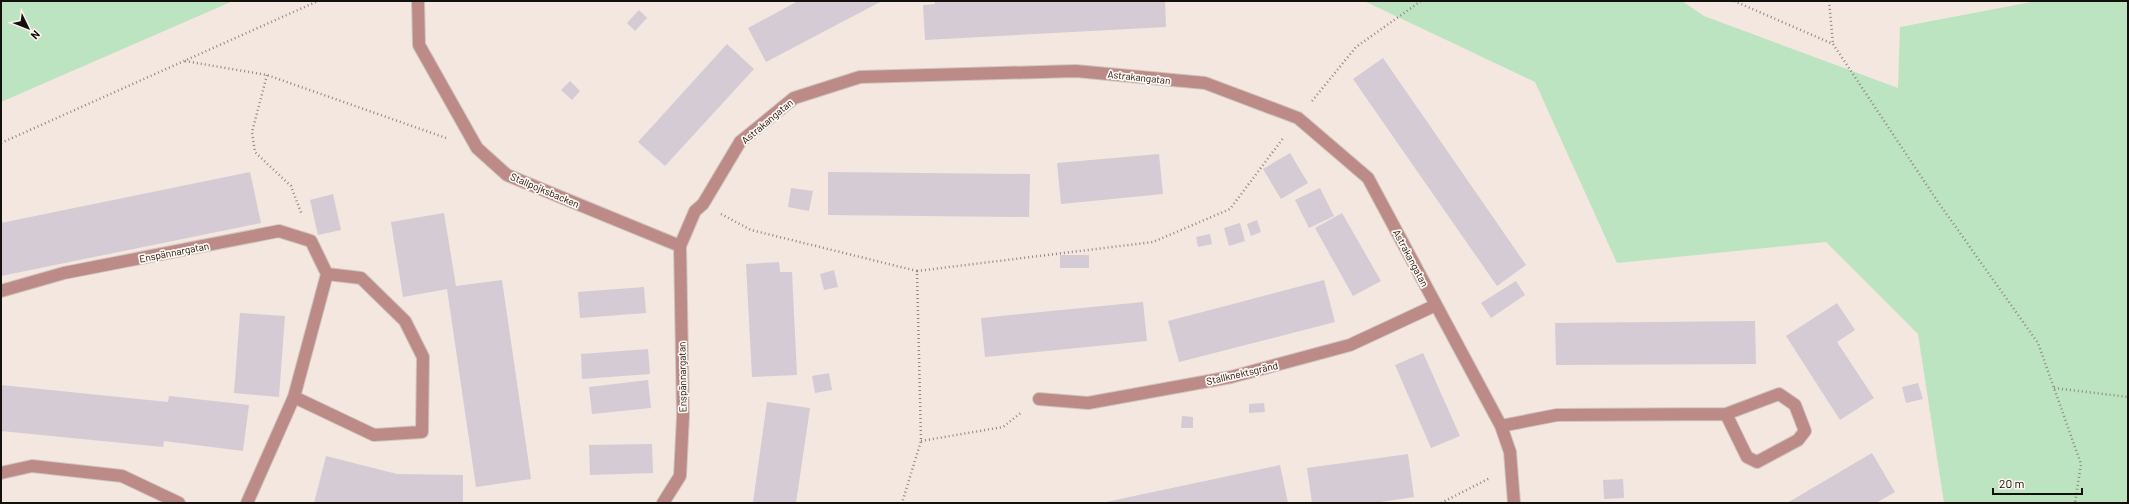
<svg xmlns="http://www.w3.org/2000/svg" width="2129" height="504" font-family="Barlow,sans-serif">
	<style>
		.green { fill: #bde4c1 }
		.building { fill: #d4cbd5 }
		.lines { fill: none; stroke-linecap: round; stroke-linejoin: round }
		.minor-casing { stroke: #cfc5be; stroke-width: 14 }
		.path { stroke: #908783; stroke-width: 2.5; stroke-dasharray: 1 3; stroke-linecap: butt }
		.minor { stroke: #bc8b88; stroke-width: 12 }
		.labels { text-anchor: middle; stroke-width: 3.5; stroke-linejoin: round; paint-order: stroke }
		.street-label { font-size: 10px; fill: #14100e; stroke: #fff5ef }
	</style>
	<rect width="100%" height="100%" fill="#f3e7e0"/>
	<path class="green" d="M1,1H233L1,102Z
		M1364,1H1682L1704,16L1898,88L1900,27L2036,1H2128V503H1944L1918,334L1826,242L1617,263L1535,82Z"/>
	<path class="building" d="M798,1H882L766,62L748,28Z
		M935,1H1165L1166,27L925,40L923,5L935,4Z
		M639,10L647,18L635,31L627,23Z
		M727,44L754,69L665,166L638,142Z
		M1383,58L1526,265L1497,286L1353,79Z
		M570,81L580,91L572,100L561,90Z
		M1290,153L1308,183L1281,199L1263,169Z
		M1159,154L1163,194L1061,204L1057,163Z
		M250,172L261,223L1,276V223Z
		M828,172L1030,174L1029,217L828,215Z
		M791,188L813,191L809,211L788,207Z
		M1320,188L1334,216L1309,228L1295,200Z
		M333,194L341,230L318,235L310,200Z
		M444,213L456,286L502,280L531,479L476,487L447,289L403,297L391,222Z
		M1342,213L1381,281L1353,296L1315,228Z
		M1257,220L1261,232L1251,236L1247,224Z
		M1240,223L1245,241L1229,246L1224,228Z
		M1210,234L1212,244L1198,247L1196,237Z
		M1060,255H1089V268H1060Z
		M779,262L780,272H792L797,375L752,377L746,264Z
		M834,270L838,287L824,290L820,274Z
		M1324,280L1335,322L1179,362L1168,321Z
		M1516,281L1525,295L1491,318L1481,303Z
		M644,287L646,313L580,318L578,292Z
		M1143,302L1147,341L985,357L981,318Z
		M1837,303L1855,330L1837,342L1874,398L1840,420L1786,336Z
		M240,313L285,316L279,397L234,393Z
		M1755,321L1756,364L1556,365L1555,323Z
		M648,349L650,374L582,379L581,354Z
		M1423,353L1460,436L1431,448L1395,365Z
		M829,373L832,390L815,393L812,376Z
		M648,380L651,408L592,414L589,387Z
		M1918,383L1923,399L1906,403L1902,387Z
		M1,385L168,402L169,396L249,405L243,451L164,441L163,447L1,431Z
		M767,402L810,408L796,503L753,502Z
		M1264,403L1265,412L1249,413V404Z
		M1182,416L1193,417V428H1181Z
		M652,444L653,473L590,475L589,445Z
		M1872,453L1895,492L1876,503H1787Z
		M1408,454L1414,497L1374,503H1312L1307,468Z
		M326,456L397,474L463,475V503H314Z
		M1280,465L1288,503H1106V502Z
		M1623,479L1624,498L1604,499L1603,480Z"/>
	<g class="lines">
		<g class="minor-casing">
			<path id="minor" d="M418,1L419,45L477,148L507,175L680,246
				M1,291L64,273L279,231L311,241L327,274
				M1039,399L1088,403L1231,377L1350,345L1436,305
				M1501,426L1557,415L1726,414L1779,394L1795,405L1805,431L1798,440L1757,462L1747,457L1726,414
				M1,473L32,466L122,476L179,503
				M247,503L294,397L327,274L361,278L405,321L423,357L422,432L374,435L294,397
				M663,503L680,476L683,416L680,246L695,211L703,204L740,142L794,98L860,77L1076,71L1205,83L1298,118L1368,178L1501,426L1510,452L1514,503"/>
		</g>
		<path class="path" d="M1734,1L1833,44L1938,202L2038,343L2081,464L2075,503
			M1829,1L1833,44
			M185,61L267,75L446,138
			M267,75L252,132L255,152L291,186L302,215
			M1312,101L1356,47L1421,1
			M1,143L318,1
			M721,214L751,230L917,271L921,441L902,503
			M917,271L1153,242L1230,209L1284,137
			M2054,388L2128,397
			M921,441L1003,427L1022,412
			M1441,503L1490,478"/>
		<use href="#minor" class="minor"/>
	</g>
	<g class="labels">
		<g class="street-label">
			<text transform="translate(1139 77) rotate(6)" y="4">Astrakangatan</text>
			<text transform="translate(767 121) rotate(-40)" y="4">Astrakangatan</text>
			<text transform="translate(545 190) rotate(23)" y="4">Stallpojksbacken</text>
			<text transform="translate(174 252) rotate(-11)" y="4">Enspännargatan</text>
			<text transform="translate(1411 258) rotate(62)" y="4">Astrakangatan</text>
			<text transform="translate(1242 373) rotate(-13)" y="4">Stallknektsgränd</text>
			<text transform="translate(682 377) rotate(-91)" y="4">Enspännargatan</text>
		</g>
	</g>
	<rect width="2129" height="504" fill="none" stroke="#14100e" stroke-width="4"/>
	<g transform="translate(28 28) rotate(133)" stroke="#fff5ef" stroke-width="3" paint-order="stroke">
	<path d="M0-3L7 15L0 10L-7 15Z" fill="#14100e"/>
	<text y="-6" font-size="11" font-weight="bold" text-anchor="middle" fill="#14100e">N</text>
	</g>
	<path d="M1993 488v6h89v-6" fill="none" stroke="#14100e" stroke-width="2"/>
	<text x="1999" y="488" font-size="12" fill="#14100e" stroke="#fff5ef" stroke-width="3" paint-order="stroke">20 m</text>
</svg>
